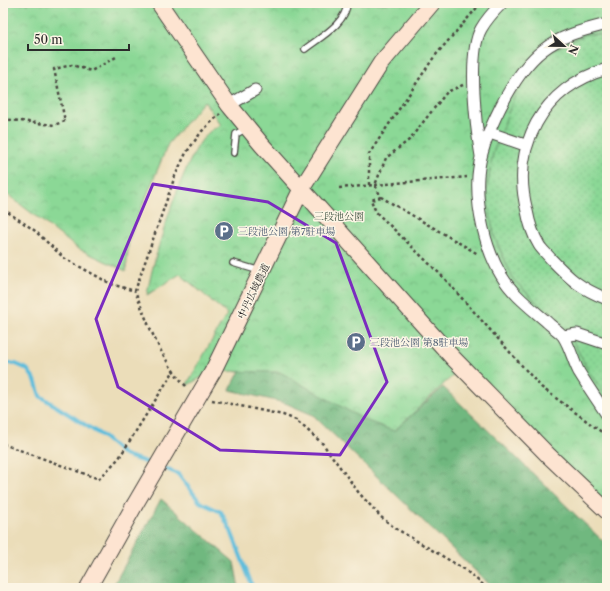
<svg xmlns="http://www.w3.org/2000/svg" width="610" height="591" font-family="'Libre Caslon Text','Noto Serif JP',serif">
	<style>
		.grass { fill: url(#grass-dots); stroke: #5b8260 }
		.forest { fill: url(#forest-crowns); stroke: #4e7255 }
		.park { fill: url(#park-crowns); stroke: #5b8260 }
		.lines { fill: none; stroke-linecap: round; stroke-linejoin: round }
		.stream { stroke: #5ebddc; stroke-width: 4 }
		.lane-casing { stroke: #484640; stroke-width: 8 }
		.street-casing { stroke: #484640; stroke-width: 13 }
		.secondary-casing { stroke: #484640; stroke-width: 18 }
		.path { stroke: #484640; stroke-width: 2.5; stroke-dasharray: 3 3; stroke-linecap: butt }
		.lane { stroke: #fff; stroke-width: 5.5 }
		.street { stroke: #fff; stroke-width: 11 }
		.secondary { stroke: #fde4d1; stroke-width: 16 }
		.secondary-bridge-casing { stroke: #484640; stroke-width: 18; stroke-linecap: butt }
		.secondary-bridge { stroke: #fde4d1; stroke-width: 16 }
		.marked { fill: none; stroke: #7b2cbf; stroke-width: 3; stroke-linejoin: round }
		.labels { text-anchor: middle; stroke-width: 3; stroke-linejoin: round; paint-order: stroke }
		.park-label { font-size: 10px; fill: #435646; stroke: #fcf5e5 }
		.service-label { font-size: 10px; fill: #4e5e75; stroke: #fcf5e5; text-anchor: start }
		.street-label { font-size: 10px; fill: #2b2b2b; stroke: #fcf5e5 }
	</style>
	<defs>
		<pattern id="grass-dots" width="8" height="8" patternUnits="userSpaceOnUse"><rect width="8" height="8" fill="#8bd896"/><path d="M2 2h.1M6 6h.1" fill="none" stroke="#78ba81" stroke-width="1.8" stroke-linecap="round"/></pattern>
		<pattern id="forest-crowns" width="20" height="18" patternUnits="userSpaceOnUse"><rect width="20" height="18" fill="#70b87f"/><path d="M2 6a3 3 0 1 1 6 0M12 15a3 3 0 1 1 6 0" fill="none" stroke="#5c9668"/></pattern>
		<pattern id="park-crowns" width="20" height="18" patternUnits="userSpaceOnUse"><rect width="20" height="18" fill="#8bd896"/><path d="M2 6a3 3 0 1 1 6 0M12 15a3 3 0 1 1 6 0" fill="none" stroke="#78ba81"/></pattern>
	</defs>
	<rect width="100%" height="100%" fill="#fcf5e5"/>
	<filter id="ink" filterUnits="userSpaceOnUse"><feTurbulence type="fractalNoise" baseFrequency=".025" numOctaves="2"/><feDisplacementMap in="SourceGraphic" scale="8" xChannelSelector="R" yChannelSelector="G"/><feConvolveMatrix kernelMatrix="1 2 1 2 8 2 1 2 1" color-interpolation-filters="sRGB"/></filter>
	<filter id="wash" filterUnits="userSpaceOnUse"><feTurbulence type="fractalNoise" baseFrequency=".012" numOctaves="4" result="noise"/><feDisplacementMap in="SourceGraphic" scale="16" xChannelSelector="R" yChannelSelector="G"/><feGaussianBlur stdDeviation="0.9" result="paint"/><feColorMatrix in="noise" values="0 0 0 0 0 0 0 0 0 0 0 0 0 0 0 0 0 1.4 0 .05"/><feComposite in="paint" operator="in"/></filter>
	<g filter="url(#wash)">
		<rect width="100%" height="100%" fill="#ebddb9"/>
		<path class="grass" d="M586,34H600L605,71H607V398L589,372L569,334L513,279L494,236L486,193L493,153L515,92L531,68L548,53Z"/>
		<path class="forest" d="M240,371L280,372L365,420L394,431L443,387L607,545V588H493L313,415L285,403L230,390Z
			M161,499L234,562L239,588H112Z"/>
		<path class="park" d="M3,3H607V71L606,72L600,34H586L567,43L548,53L532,68L516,92L493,153L486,193L494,236L513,279L569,334L589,372L607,398V511L462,367L394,431L365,420L280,372L213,371L186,386L227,314L180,274L147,295C152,261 184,155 208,133C211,130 217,127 221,125L204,101L168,144L129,239L126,271L77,248L3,191Z"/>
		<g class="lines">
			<path class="stream" d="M3,362L16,364L27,369L35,380L40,396L101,435L124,455L155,465
				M162,467L178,474L200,502L221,512L231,531L253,588"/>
		</g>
	</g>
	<g filter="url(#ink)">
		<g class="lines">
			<g class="lane-casing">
				<path id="lane" d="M305,49C319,38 347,23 347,3
					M234,153L236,134L247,128
					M233,263L260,271"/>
			</g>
			<g class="street-casing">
				<path id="street" d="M607,24C584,30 562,35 543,50C513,73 481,138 478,176C476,208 485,248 501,275C512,294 531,308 547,322C552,327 559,331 563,336C570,346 573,361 579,372C588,387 598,401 607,415
					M607,69C543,87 510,147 527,211C529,222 533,235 539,245C542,250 547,254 551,259C571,280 580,288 607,299
					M229,105L255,90
					M490,133L525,145
					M481,156C476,128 467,54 481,29C486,20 495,10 502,3
					M563,336L577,334L607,344"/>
			</g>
			<g class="secondary-casing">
				<path id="secondary" d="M159,3L229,105L262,145L453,358L549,456L607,511
					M213,371L302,188L381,63L432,3
					M88,588L134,506"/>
			</g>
			<path class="path" d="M463,85L447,92L409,140L386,158L375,185L381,197L478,254
				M3,119L54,125L65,121L54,69L72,65L91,71L118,56
				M369,185V154L434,57L481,3
				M339,188L467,177
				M381,197L371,200L376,212L443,277L541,387L607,436
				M3,209L34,230L64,258L111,284L135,291
				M186,386C161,360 148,324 135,291L175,176L186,153L202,131L220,114
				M212,400L283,415L296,420L323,444L359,493L381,517L395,528L464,569L487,588
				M3,444L99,479L119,458L173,372"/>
			<use href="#lane" class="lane"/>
			<use href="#street" class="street"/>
			<use href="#secondary" class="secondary"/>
			<g class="secondary-bridge-casing">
				<path id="secondary-bridge" d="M134,506L213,371"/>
			</g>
			<use href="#secondary-bridge" class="secondary-bridge"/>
		</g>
	</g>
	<path class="marked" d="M153,184L268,202L336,243L387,382L340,455L220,450L118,387L96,319Z"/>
	<defs>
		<g id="parking-disc" transform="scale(1)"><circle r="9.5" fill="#5c6f8a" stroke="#fcf5e5"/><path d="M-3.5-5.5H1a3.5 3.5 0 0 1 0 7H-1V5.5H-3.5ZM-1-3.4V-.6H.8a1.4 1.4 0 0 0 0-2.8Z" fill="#fff"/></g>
	</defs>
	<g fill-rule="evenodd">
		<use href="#parking-disc" x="224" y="231"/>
		<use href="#parking-disc" x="356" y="342"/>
	</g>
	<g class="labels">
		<g class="park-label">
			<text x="339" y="220">三段池公園</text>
		</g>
		<g class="service-label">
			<text x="238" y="235">三段池公園 第7駐車場</text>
			<text x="370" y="346">三段池公園 第8駐車場</text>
		</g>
		<g class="street-label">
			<text transform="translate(253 291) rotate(-64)" y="4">中丹広域農道</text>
		</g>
	</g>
	<rect width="610" height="591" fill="none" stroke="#fcf5e5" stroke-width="16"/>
	<g transform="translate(564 46) rotate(112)" stroke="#fcf5e5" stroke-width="3" paint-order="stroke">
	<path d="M0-3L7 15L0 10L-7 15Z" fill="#2b2b2b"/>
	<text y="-6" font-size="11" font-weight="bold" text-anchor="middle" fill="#2b2b2b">N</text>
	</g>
	<path d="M28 44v6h101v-6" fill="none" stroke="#2b2b2b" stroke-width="2"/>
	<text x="34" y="44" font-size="12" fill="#2b2b2b" stroke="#fcf5e5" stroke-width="3" paint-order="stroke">50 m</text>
</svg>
